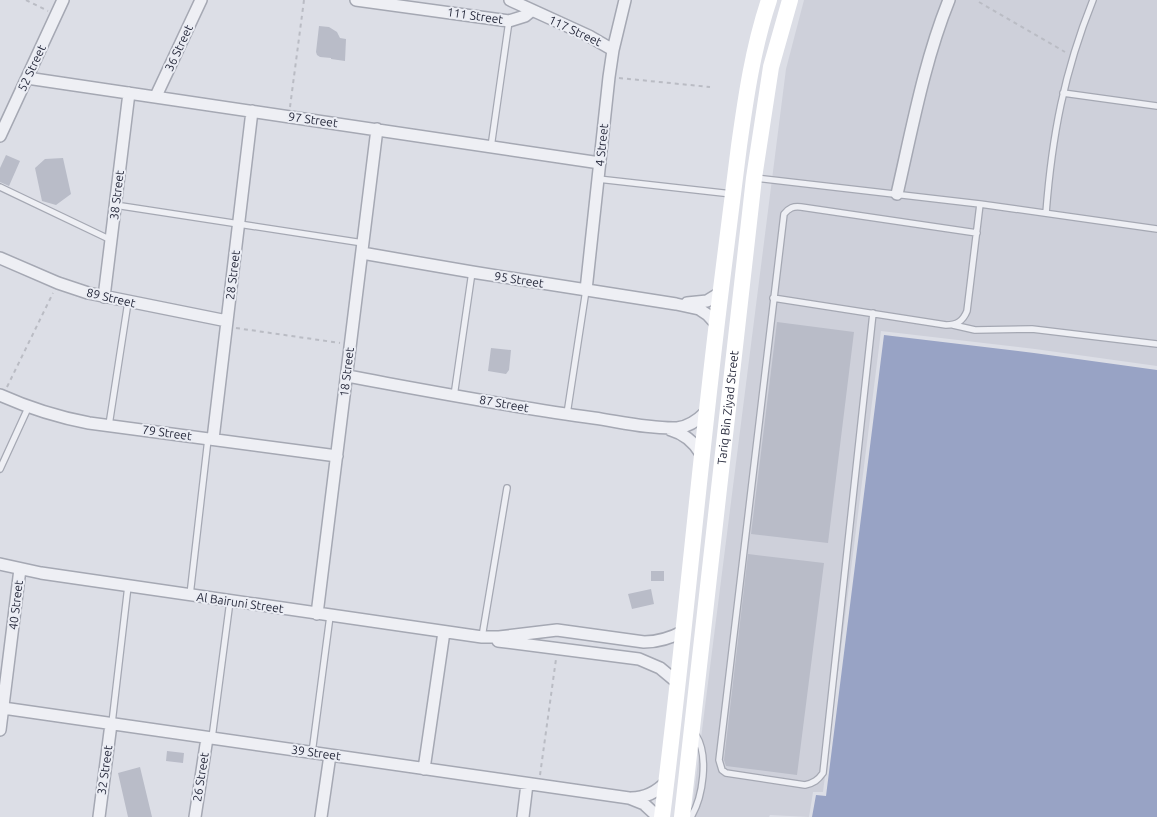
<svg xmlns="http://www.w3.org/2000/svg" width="1157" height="817" font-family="Ubuntu,sans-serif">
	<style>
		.built { fill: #ced0da }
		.water { fill: #98a3c5 }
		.building { fill: #b9bcc8 }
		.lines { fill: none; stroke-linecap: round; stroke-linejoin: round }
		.lane-casing { stroke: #a5a8b3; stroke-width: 8 }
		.street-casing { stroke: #a5a8b3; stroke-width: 14 }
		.path { stroke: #babcc4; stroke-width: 2; stroke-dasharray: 4 4; stroke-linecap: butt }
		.lane { stroke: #eeeff4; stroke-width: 5.5 }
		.street { stroke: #eeeff4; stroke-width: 11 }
		.secondary { stroke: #fff; stroke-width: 16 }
		.labels { text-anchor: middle; stroke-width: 4; stroke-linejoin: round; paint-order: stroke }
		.street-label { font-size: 12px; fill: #26293b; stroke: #ebedf4 }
	</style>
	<rect width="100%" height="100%" fill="#dcdee6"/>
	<path class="built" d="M804,0H1157V366L1035,349L881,331L823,792H813L809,817L770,815L769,817H691L786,69Z"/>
	<path class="water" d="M884,335L1034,353L1157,370V817H812L816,795L826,796Z"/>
	<path class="building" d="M319,26L329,27L337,32L340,38L346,39L345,61L331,59V58L320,57L317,55L316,52Z
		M6,155L20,161L9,186L0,182V168Z
		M63,158L71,194L56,205L42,201L35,168L45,159Z
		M777,322L854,332L828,543L751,534Z
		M491,348L511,350L509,370L506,374L488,371Z
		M748,554L824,563L797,775L726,766L724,760Z
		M651,571H664V581H651Z
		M651,589L654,604L632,609L628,594Z
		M167,751L184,753L183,763L166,761Z
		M140,767L152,817H128L118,773Z"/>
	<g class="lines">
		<g class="lane-casing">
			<path id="lane" d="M1063,93L1157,106
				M491,147L509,21
				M756,178L980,204L1157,229
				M598,179L732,194
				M0,187L111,240
				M115,205L363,243
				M1046,213C1052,136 1064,72 1093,0
				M773,298L946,325C957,325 963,321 967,311L980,204
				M873,313L823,773C818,780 814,783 805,785L726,773L722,770L719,760L784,214C789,208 793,206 801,207L977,233
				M953,325L975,330L1032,329L1157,344
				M454,396L472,272
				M567,414L586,290
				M109,425L128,302
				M0,469L28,408
				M190,595L208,439
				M482,637L507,488
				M112,723L128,586
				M212,738L230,601
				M312,753L330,616
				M691,817C703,797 709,756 696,735"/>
		</g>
		<g class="street-casing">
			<path id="street" d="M356,0L509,21L525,16L531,11
				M510,0L589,36L613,50
				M27,78L600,163
				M156,96L201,0
				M0,136L63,0
				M897,194C912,129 924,62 949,0
				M362,253L472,272L676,304L699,309L708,315L717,325
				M0,258L58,283L88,293L227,321
				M586,290L609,77L613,50L625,0
				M104,297L129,93
				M687,303L707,301L720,293
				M347,376C429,391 511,407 594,418C621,422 650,429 677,428C688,427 698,420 706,412
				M0,395C29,408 57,417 89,423L337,456
				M671,430C685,434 694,442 701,454
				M213,439L252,111
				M0,564L41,573L482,637H499L557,630L644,642C659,642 671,638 684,631
				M317,614L377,129
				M498,641L639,659L660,668L678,683
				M3,708L629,798L644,804L658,817
				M0,730L20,569
				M424,769L444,632
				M631,798C646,798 657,792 667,781
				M99,817L111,724
				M195,817L207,738
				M321,817L330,755
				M523,817L527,784"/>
		</g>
		<path class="path" d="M26,0L48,11
			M979,2L1065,52
			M619,78L710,87
			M290,107L304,0
			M236,328L340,343
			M7,387L53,293
			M540,775L556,659"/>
		<use href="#lane" class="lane"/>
		<use href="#street" class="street"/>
		<g class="secondary">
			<path d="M662,817C685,636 700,454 723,273C728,231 734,188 739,146C746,96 753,48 769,0"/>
			<path id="s1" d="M682,817L754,178L771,67L790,0"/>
		</g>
	</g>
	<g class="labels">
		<g class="street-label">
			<text transform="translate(475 16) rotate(8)" y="4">111 Street</text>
			<text transform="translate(575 31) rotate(25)" y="4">117 Street</text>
			<text transform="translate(179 48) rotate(-65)" y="4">36 Street</text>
			<text transform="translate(32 68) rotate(-65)" y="4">52 Street</text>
			<text transform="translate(313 120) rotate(8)" y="4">97 Street</text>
			<text transform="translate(602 145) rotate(-84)" y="4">4 Street</text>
			<text transform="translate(117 195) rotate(-83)" y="4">38 Street</text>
			<text transform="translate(233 275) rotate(-83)" y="4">28 Street</text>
			<text transform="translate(519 280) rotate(9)" y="4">95 Street</text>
			<text transform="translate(111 298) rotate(13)" y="4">89 Street</text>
			<text transform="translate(347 372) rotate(-83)" y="4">18 Street</text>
			<text transform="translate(504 404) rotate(10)" y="4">87 Street</text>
			<text dy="4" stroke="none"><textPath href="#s1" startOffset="412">Tariq Bin Ziyad Street</textPath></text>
			<text transform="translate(167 433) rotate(8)" y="4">79 Street</text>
			<text transform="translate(240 603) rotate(8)" y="4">Al Bairuni Street</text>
			<text transform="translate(16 605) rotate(-83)" y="4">40 Street</text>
			<text transform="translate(316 753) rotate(8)" y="4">39 Street</text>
			<text transform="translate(105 770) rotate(-82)" y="4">32 Street</text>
			<text transform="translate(201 777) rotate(-81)" y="4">26 Street</text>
		</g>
	</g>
</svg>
